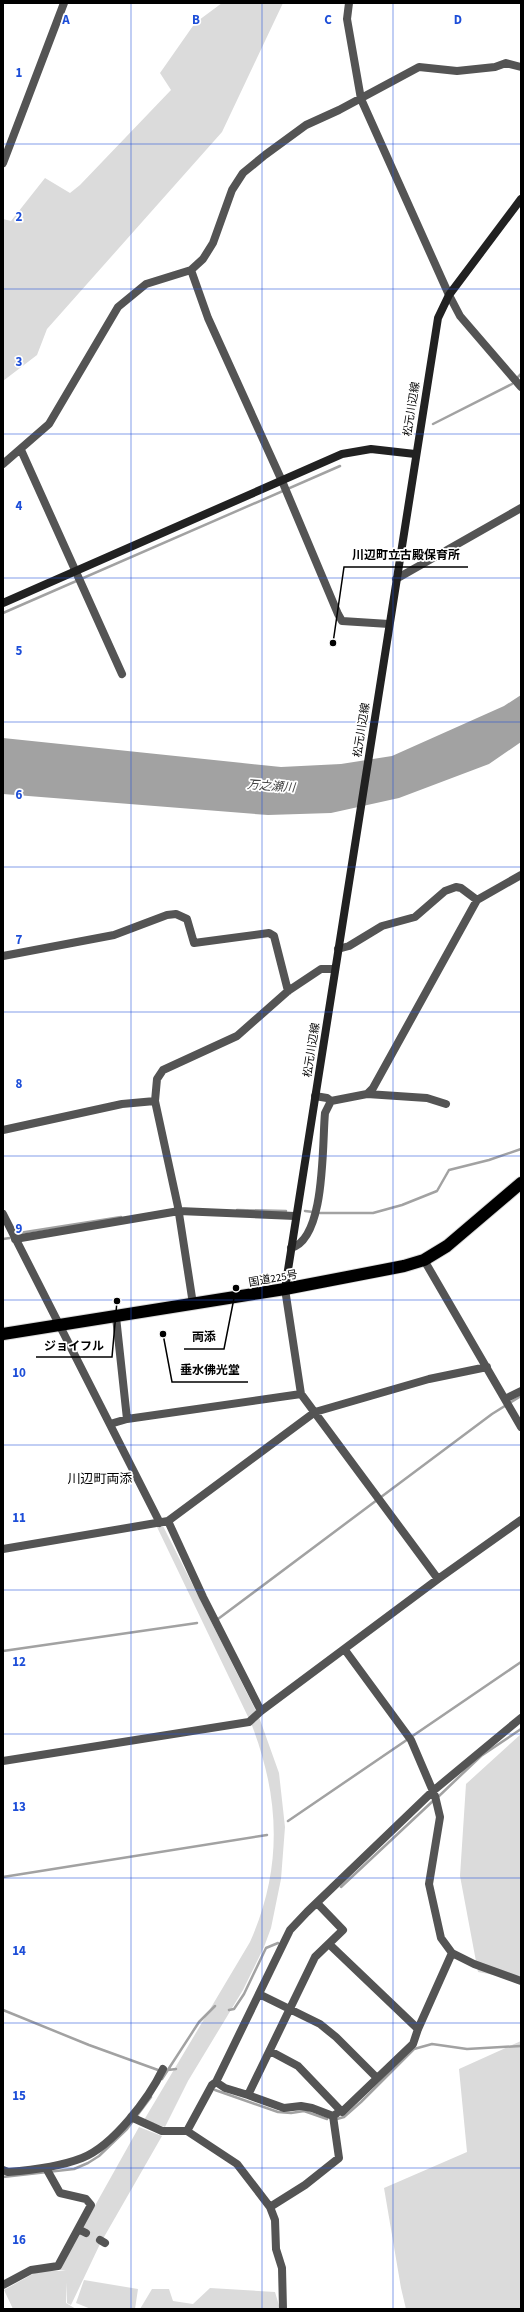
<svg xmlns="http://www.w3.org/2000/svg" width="524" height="2312" font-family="'Source Sans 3','Noto Sans JP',sans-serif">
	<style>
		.green { fill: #dbdbdb }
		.water { fill: #a2a2a2 }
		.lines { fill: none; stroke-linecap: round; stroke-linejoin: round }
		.stream { stroke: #a2a2a2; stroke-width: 2.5 }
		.street-tunnel { stroke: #d9d9d9; stroke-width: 8; stroke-dasharray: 8 4; stroke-linecap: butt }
		.highway-casing { stroke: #dbdbdb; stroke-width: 14 }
		.street { stroke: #545454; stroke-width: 8 }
		.secondary { stroke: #212121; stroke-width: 8 }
		.highway { stroke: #000; stroke-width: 12 }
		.grid { fill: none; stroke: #1d4ed8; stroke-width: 1; stroke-opacity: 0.55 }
		.labels { text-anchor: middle; stroke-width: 3.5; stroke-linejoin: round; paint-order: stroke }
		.street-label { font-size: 11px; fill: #000; stroke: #fff }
		.water-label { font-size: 12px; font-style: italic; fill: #434343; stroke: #fff }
		.quarter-label { font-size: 13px; fill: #000; stroke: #fff }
		.grid-label { font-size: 13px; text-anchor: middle; font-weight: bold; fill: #1d4ed8; stroke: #fff; stroke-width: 3.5; stroke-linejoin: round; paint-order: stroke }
		.leader { fill: none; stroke: #000; stroke-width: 1.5 }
		.callout-dot { fill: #000; stroke: #fff; stroke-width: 1.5 }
		.callout-label { font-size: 12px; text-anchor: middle; font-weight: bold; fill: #000; stroke: #fff; stroke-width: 3.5; stroke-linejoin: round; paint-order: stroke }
	</style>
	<rect width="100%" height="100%" fill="#fff"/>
	<path class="green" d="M222,3H283L222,132L47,329L37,355L3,381V219L11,221L45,178L70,193L80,185L171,90L160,73L195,23Z
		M163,1526L259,1717L279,1773L285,1827L281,1879L271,1928L264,1947L243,1990L188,2081L165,2127L144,2120L250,1942C283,1868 280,1797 251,1723L157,1527Z
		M521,1734V1980L478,1972L460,1876L466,1784Z
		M521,2041V2309H406L401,2288L384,2188L467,2152L459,2069Z
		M139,2127L162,2136L100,2244L71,2305L67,2303L66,2282V2303L76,2309H13L4,2290L38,2271H66L59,2270Z
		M84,2280L138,2289L135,2309H91L76,2303Z
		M210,2288L275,2292L280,2309H140L152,2289H169L173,2301L193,2304Z"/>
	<path class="water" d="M521,695V742L489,764L399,798L331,813L268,815L3,794V738L281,767L341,764L392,756L504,706Z"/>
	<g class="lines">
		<path class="stream" d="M517,378L521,374
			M433,424L512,384
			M3,613L340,466
			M237,1210L286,1211
			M305,1211L313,1212
			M320,1213H373L402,1205L437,1191L449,1170L489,1160L521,1149
			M19,1233L121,1217
			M3,1239L10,1238
			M218,1619L492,1414L521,1396
			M3,1651L197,1623
			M438,1797L481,1756L521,1729
			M288,1821L521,1662
			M3,1877L267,1835
			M341,1887L434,1800
			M3,2010L89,2045L158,2070
			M229,2010L234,2009L244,1994L266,1948L278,1943
			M168,2070L176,2069
			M162,2079L199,2022L215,2006
			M215,2090L278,2112L291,2113L304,2111L327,2119
			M337,2119L344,2117L361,2102L414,2049L432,2044L467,2049L521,2046
			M3,2177L74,2169L88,2163L99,2156L127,2129L151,2097"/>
		<path class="street-tunnel" d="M86,2233L100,2240"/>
		<g class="highway-casing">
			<path id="highway" d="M3,1334L285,1289L404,1266L424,1260L447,1246L521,1183"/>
		</g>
		<path class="street" d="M349,3L347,19L361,99L449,295L460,316L521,387
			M3,163L64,3
			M191,270L208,318L282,481L338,614L342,621L389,624
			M21,450L122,674
			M3,464L49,424L118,307L146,284L191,270L203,259L213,243L232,190L243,173L265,155L306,125L339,110L419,67L457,71L495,67L506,63L521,67
			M396,579L521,508
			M338,949L349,946L382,926L415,917L445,891L456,887L461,888L477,900
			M3,956L114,935L167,915L176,914L187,919L194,943L269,933L274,936L288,991
			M367,1094L427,1098L446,1104
			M315,1096L327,1098L331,1101L367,1094L373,1088L477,900L521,875
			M3,1130L122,1104L155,1101
			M3,1214L160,1523
			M15,1239L179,1211L295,1216
			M291,1248C326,1239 322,1143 325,1113L331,1101
			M424,1260L521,1427
			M285,1289L301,1394L438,1579
			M193,1304L178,1207L155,1101L157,1079L163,1070L237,1036L288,991L321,969H335
			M116,1317L127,1419
			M505,1399L521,1391
			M110,1424L127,1419L301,1394
			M168,1521L203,1597L261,1711
			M3,1549L168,1521L315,1412L429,1379L487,1367
			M345,1650L411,1740L435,1796L440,1817L429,1884L441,1938L452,1953L474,1964L521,1981
			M3,1761L249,1722L261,1711L438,1579L521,1520
			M329,1944L418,2029
			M259,1994L320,2024L336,2037L377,2078
			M270,2051L298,2066L342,2112L413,2044L418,2029L452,1953
			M216,2082L225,2088L248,2095L315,1957L343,1930L317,1903
			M248,2095L284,2108L301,2106L312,2108L333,2116L336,2114
			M131,2117L162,2131H187L237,2164L270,2207L275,2220L276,2249L282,2268L283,2309
			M187,2131L212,2085L216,2082L290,1930L307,1912L433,1791L521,1718
			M3,2170L8,2172C33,2170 59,2167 82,2158C113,2146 149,2098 163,2069
			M270,2207L305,2185L339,2158L333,2116
			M78,2229L86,2233
			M100,2240L105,2243
			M3,2285L31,2270L58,2266L91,2205L86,2199L60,2193L46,2168"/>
		<path class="secondary" d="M3,603L342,454L371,449L415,454
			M285,1289L438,318L449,295L521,199"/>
		<use href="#highway" class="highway"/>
	</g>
	<path class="grid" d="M131,3V2309M262,3V2309M393,3V2309M3,144H521M3,289H521M3,434H521M3,578H521M3,722H521M3,867H521M3,1012H521M3,1156H521M3,1300H521M3,1445H521M3,1590H521M3,1734H521M3,1878H521M3,2023H521M3,2168H521"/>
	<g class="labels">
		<g class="street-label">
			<text transform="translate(411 409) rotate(-81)" y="4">松元川辺線</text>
			<text transform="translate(361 730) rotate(-81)" y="4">松元川辺線</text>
			<text transform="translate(311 1050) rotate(-81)" y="4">松元川辺線</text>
			<text transform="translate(273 1278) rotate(-10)" y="4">国道225号</text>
		</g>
		<g class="water-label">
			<text transform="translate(271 786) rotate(4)" y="4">万之瀬川</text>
		</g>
		<g class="quarter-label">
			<text x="100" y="1483">川辺町両添</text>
		</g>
	</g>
	<g class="grid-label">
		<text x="66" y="24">A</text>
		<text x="196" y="24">B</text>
		<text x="328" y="24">C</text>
		<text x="458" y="24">D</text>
		<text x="19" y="77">1</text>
		<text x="19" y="221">2</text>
		<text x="19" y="366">3</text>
		<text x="19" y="510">4</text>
		<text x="19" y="655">5</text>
		<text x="19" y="799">6</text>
		<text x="19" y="944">7</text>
		<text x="19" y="1088">8</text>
		<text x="19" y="1233">9</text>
		<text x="19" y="1377">10</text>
		<text x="19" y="1522">11</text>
		<text x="19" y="1666">12</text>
		<text x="19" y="1811">13</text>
		<text x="19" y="1955">14</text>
		<text x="19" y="2100">15</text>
		<text x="19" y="2244">16</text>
	</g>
	<path class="leader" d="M333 643L344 567H468M236 1288L224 1349H184M117 1301L112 1357H36M163 1334L172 1382H248"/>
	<g class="callout-dot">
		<circle cx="333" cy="643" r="4"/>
		<circle cx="236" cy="1288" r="4"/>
		<circle cx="117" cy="1301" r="4"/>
		<circle cx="163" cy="1334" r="4"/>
	</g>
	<g class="callout-label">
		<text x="406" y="559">川辺町立古殿保育所</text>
		<text x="204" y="1341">両添</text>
		<text x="74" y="1350">ジョイフル</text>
		<text x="210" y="1374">垂水佛光堂</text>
	</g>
	<rect width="524" height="2312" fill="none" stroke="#000000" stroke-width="8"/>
</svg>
